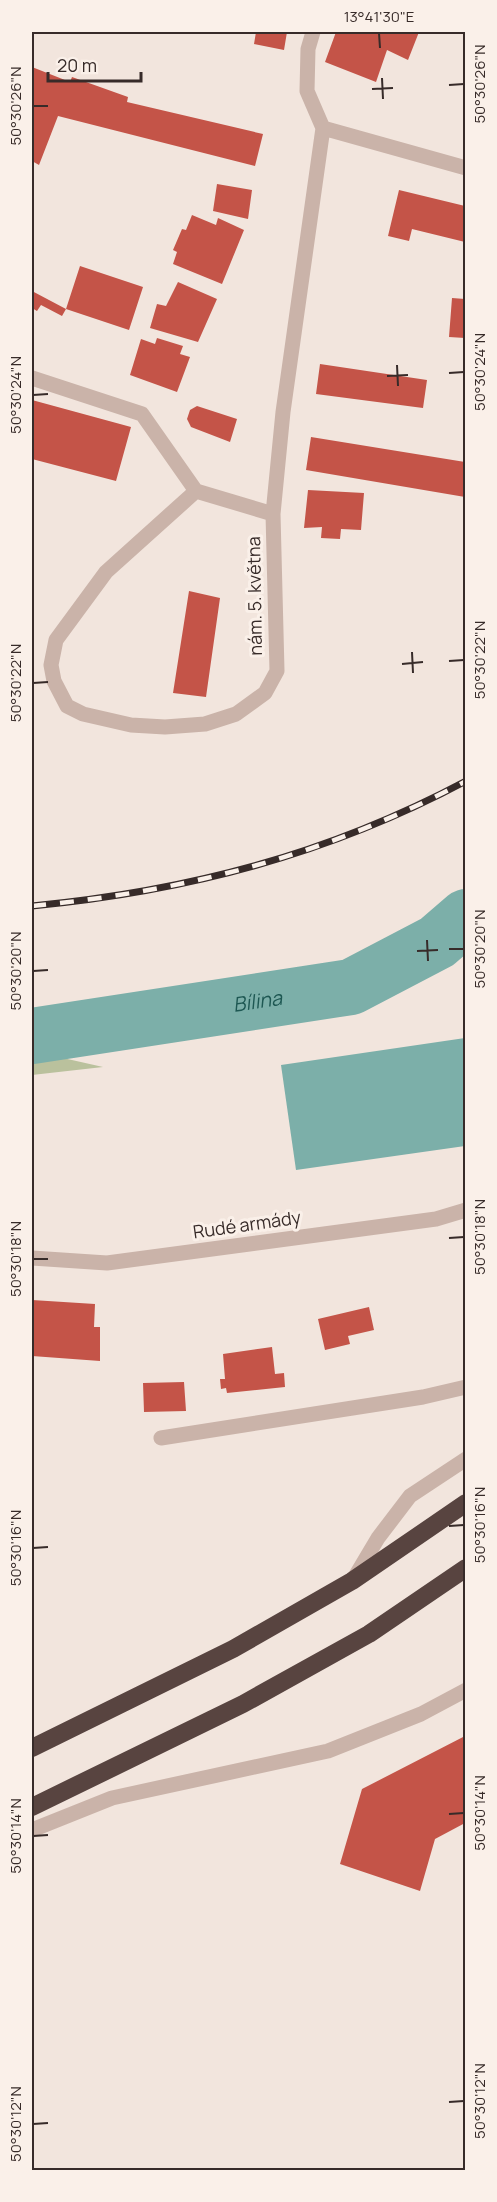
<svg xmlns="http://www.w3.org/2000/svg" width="497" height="2202" font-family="Manrope,sans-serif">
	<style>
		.green { fill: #bac19d }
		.water { fill: #7cafa9 }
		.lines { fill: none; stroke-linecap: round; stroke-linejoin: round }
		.river { stroke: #7cafa9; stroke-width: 56 }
		.building { fill: #c45448 }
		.minor { stroke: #cab3a9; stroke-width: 15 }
		.highway { stroke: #584440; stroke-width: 18 }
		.rail-casing { stroke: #372b29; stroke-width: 7 }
		.rail { stroke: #faf0e9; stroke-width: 4.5; stroke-dasharray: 14; stroke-linecap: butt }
		.ticks { fill: none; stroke: #372b29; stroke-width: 2 }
		.labels { text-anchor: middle; stroke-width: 6; stroke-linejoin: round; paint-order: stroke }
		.street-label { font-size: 18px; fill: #372b29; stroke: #faf0e9 }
		.water-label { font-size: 20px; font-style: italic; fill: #1e5853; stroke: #faf0e9 }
		.neatline { fill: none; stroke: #372b29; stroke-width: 2 }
		.ticks-label { font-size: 15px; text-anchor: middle; fill: #372b29 }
	</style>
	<rect width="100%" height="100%" fill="#f2e5dd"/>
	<path class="green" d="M32,1051L103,1067L32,1075Z"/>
	<path class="water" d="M465,1038V1146L296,1170L281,1065Z"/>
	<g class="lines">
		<path class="river" id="s1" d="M32,1036L351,987L437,942L466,917"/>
	</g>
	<path class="building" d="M256,32H287L284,50L254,44Z
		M336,32H419L408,60L387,50L376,82L325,62Z
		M32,67L70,82L72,77L128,97L127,102L263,134L255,166L58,116L39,165L32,161Z
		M217,184L252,190L248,219L213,211Z
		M399,190L465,206V242L412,229L409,241L388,236Z
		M192,215L216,225L218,218L244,230L222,284L173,264L177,252L173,250L182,229L186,230Z
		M80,266L143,287L129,330L66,309L62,316L41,305L37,311L32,308V291L66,309Z
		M178,282L217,299L198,342L150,328L157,304L166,306Z
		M452,298L465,299V338L449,337Z
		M157,338L183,346L180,354L190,357L177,392L130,375L141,339L155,344Z
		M320,364L427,380L423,408L316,394Z
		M32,400L131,427L116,481L32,459Z
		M197,406L237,419L230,442L191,427L187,419L190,410Z
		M311,437L465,462V497L306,470Z
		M308,490L364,493L361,530L341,529L340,539L321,538L322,527L304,528Z
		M189,591L220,598L206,697L173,693Z
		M32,1300L95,1304L94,1327H100V1361L32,1356Z
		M369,1307L374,1330L348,1336L350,1344L325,1350L318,1319Z
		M272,1347L275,1374L284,1373L285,1387L227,1393L226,1388L221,1389L220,1379H225L223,1354Z
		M184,1382L186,1411L144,1412L143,1383Z
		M465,1736V1823L435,1839L420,1891L340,1864L362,1789Z"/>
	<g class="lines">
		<path class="minor" d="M323,128L466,168
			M32,378L142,414L196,491L106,572L56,640L51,665L54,681L67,706L83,714L131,725L165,727L205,724L236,714L265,693L277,671L273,514L283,412L323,128L307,91L308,49L313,32
			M196,491L273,514
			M32,1258L107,1263L436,1219L466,1210
			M161,1438L423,1397L466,1387
			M353,1580L378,1538L410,1496L466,1459
			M32,1830L112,1798L328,1751L421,1714L466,1690"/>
		<path class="highway" d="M32,1748L233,1649L352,1581L466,1503
			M32,1807L243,1704L369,1634L466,1568"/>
		<g class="rail-casing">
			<path id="rail" d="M32,906C187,891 327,855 466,781"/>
		</g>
		<use href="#rail" class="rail"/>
	</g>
	<path class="ticks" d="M379,33L380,48M382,78L383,99M449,85L464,84M372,89L393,88M33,106H48M397,365L398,386M449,373L464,372M387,376L408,375M33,395L48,394M412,652L413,673M449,661L464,660M402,664L423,662M33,683L48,682M427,940L428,961M449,949H464M417,951L438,950M33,971L48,970M449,1238L464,1237M33,1259H48M449,1526L464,1525M33,1548L48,1547M449,1814L464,1813M33,1836L48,1835M449,2102L464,2101M33,2124L48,2123"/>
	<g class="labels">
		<g class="street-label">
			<text transform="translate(255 596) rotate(-91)" y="6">nám. 5. května</text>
			<text transform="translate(247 1225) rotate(-8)" y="6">Rudé armády</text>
		</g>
		<g class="water-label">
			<text dy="7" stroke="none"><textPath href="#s1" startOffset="228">Bílina</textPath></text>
		</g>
	</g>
	<rect width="497" height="2202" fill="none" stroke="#faf0e9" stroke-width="66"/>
	<path d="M48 72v9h93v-9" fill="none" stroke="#372b29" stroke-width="3"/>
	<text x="57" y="72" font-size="18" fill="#372b29" stroke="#faf0e9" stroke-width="4.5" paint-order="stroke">20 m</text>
	<rect x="33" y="33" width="431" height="2136" class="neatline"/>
	<g class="ticks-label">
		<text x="379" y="22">13°41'30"E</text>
		<text transform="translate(480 84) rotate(-90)" y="5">50°30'26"N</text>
		<text transform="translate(16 106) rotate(-90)" y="5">50°30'26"N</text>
		<text transform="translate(480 372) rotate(-90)" y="5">50°30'24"N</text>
		<text transform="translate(16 395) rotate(-90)" y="5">50°30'24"N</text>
		<text transform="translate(480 660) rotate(-90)" y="5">50°30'22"N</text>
		<text transform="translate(16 683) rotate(-90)" y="5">50°30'22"N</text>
		<text transform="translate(480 949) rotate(-90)" y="5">50°30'20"N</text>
		<text transform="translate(16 971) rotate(-90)" y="5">50°30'20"N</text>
		<text transform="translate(480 1237) rotate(-90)" y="5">50°30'18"N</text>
		<text transform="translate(16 1259) rotate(-90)" y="5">50°30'18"N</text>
		<text transform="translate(480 1525) rotate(-90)" y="5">50°30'16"N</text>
		<text transform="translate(16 1548) rotate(-90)" y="5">50°30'16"N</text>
		<text transform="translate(480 1813) rotate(-90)" y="5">50°30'14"N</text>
		<text transform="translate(16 1836) rotate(-90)" y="5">50°30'14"N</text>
		<text transform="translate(480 2101) rotate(-90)" y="5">50°30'12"N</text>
		<text transform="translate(16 2124) rotate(-90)" y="5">50°30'12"N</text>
	</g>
</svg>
